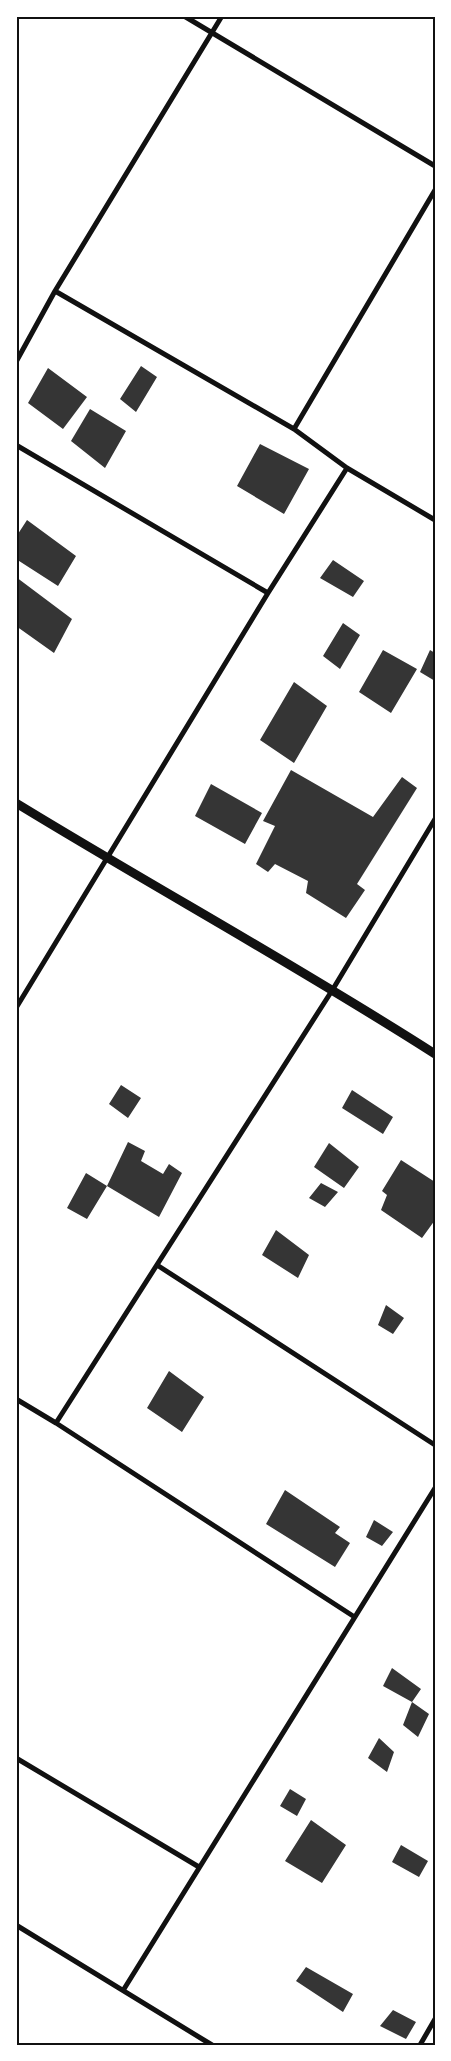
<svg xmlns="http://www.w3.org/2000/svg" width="451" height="2061" font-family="Mulish,sans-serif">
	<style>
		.building { fill: #353535 }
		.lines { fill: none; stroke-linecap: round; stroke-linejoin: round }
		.minor { stroke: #111; stroke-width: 5 }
		.tertiary { stroke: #111; stroke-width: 9 }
		.neatline { fill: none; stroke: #111; stroke-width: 2 }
	</style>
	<rect width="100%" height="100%" fill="#fff"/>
	<path class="building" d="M141,366L157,377L136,412L120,399Z
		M48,368L87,397L63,429L28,403Z
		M90,409L126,431L105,468L71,441Z
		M260,444L309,469L284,514L237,486Z
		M27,520L76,556L58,586L16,559V537Z
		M333,560L364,581L353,597L320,578Z
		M16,577L72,619L54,653L16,626Z
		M343,623L360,635L340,669L323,656Z
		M383,650L417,669L391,713L359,692Z
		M430,650L435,653V681L420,672Z
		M294,682L327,706L294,763L260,740Z
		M291,770L373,817L402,777L417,788L357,884L365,890L346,918L306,893L308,881L275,864L268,872L256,864L275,826L263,821Z
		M211,784L262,813L245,844L195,816Z
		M121,1085L141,1098L128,1118L109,1104Z
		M352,1090L393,1117L383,1134L342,1108Z
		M128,1142L145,1151L141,1161L163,1174L169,1164L182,1173L159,1217L107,1186Z
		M329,1143L359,1167L344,1188L314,1167Z
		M401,1160L435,1182V1220L422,1238L381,1210L387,1195L382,1191Z
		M86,1173L107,1186L87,1219L67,1208Z
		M321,1183L338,1192L325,1207L309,1198Z
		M276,1230L309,1255L298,1278L262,1255Z
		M386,1305L404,1318L393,1334L378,1325Z
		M169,1371L204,1397L182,1432L147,1408Z
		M285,1490L340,1527L335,1533L350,1543L335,1567L266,1524Z
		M374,1520L393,1532L382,1546L366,1537Z
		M392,1668L421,1689L412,1702L383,1686Z
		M412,1702L429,1714L418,1737L403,1725Z
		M379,1738L394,1752L387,1772L368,1758Z
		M290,1789L306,1799L297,1816L280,1806Z
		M311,1820L346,1845L322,1883L285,1861Z
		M401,1845L428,1861L419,1877L392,1862Z
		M306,1967L353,1994L343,2012L296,1981Z
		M393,2010L416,2022L406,2039L380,2026Z"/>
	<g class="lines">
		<path class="minor" d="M184,16L435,166
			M55,291L294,429L347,468L435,520
			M16,362L55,291L222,16
			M294,429L435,190
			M16,445L268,593
			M16,1008L268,593L347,468
			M157,1265L435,1445
			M16,1399L56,1423L353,1616
			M56,1423L333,989L435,819
			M16,1758L199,1867
			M16,1925L212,2045
			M124,1989L435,1488
			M420,2045L435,2019"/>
		<path class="tertiary" d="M16,803C155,888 298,966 435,1054"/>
	</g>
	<rect width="451" height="2061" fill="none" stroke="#ffffff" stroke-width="35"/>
	<rect x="18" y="18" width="416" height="2026" class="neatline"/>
</svg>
